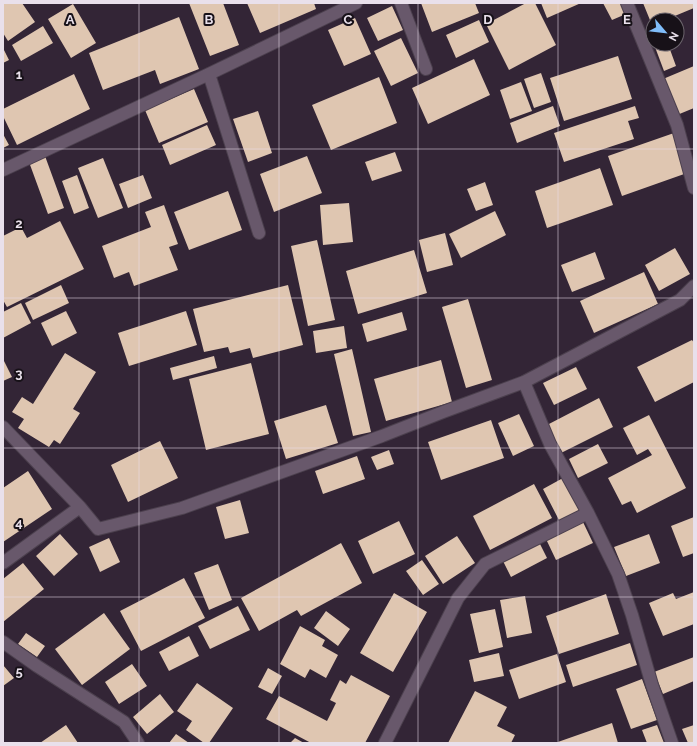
<svg xmlns="http://www.w3.org/2000/svg" width="697" height="746" font-family="Raleway,sans-serif">
	<style>
		.building { fill: #dfc6b1 }
		.lines { fill: none; stroke-linecap: round; stroke-linejoin: round }
		.minor-casing { stroke: #4c404e; stroke-width: 14 }
		.minor { stroke: #68586b; stroke-width: 12 }
		.grid { fill: none; stroke: #e9e0eb; stroke-width: 1; stroke-opacity: 0.55 }
		.grid-label { font-size: 13px; text-anchor: middle; font-weight: bold; fill: #e9e0eb; stroke: #171118; stroke-width: 4; stroke-linejoin: round; paint-order: stroke }
	</style>
	<rect width="100%" height="100%" fill="#332536"/>
	<path class="building" d="M3,3H22L35,22L8,41L3,33Z
		M189,3H223L239,45L210,56Z
		M247,3H314L316,9L260,33Z
		M421,3H475L479,13L432,32Z
		M526,3H535L556,45L509,70L486,24Z
		M541,3H581L547,18Z
		M603,3H621L626,14L612,20Z
		M643,3H693L694,8L665,20H653V25H652Z
		M73,4L96,43L71,58L48,19Z
		M392,6L403,30L378,41L367,18Z
		M179,17L199,69L160,84L155,70L103,90L89,53Z
		M355,18L371,54L344,66L328,30Z
		M479,20L489,42L456,58L446,35Z
		M43,26L53,43L21,61L12,45Z
		M401,38L418,73L391,86L374,51Z
		M664,44H668L676,66L664,71L655,47Z
		M3,48L9,60L3,63Z
		M618,56L632,99L564,121L550,78Z
		M474,59L490,95L428,124L412,88Z
		M694,66V108L677,115L663,79Z
		M541,73L551,102L534,108L524,79Z
		M74,74L90,109L17,145L3,116V109Z
		M379,77L397,123L331,150L312,105Z
		M521,82L532,111L510,119L500,90Z
		M194,89L208,122L159,143L145,110Z
		M553,106L560,126L517,143L510,123Z
		M635,106L639,118L628,121L634,139L564,162L554,133Z
		M258,111L272,153L248,162L233,119Z
		M207,125L216,145L170,165L162,145Z
		M674,133L687,173L622,196L608,156Z
		M3,134L9,145L3,148Z
		M395,152L402,171L372,181L365,162Z
		M45,156L64,208L48,214L29,162Z
		M307,156L322,193L274,212L260,174Z
		M103,158L123,208L98,218L78,168Z
		M600,168L613,205L547,228L535,191Z
		M77,175L89,208L74,214L62,181Z
		M143,175L152,198L128,208L119,184Z
		M485,182L493,205L476,211L467,189Z
		M228,191L242,230L189,250L174,212Z
		M349,203L353,242L323,245L320,205Z
		M164,205L178,244L169,247L178,270L134,286L129,272L114,278L102,246L151,227L145,212Z
		M495,211L506,235L461,258L449,234Z
		M60,221L84,269L7,307L3,300V236L21,227L27,238Z
		M445,233L453,265L427,272L419,240Z
		M317,240L335,320L308,326L291,246Z
		M675,248L690,274L659,291L645,265Z
		M414,250L427,293L358,314L346,271Z
		M595,252L605,279L572,292L561,265Z
		M644,272L658,304L594,333L580,301Z
		M61,285L69,303L33,320L25,303Z
		M288,285L303,345L253,358L250,348L230,353L228,347L204,352L193,309Z
		M468,299L492,380L466,388L442,307Z
		M21,303L31,323L3,338V312Z
		M66,311L77,333L52,346L41,323Z
		M186,311L197,345L129,366L118,333Z
		M402,312L407,330L367,342L362,324Z
		M344,326L347,348L316,353L313,331Z
		M692,340L694,343V382L655,402L637,367Z
		M352,349L371,432L353,436L334,354Z
		M65,353L96,372L73,409L80,413L60,444L54,440L49,447L18,428L24,419L12,412L22,397L33,404Z
		M214,356L217,368L173,380L170,368Z
		M3,359L12,377L3,381Z
		M441,360L452,402L386,421L374,379Z
		M251,363L269,434L206,450L189,379Z
		M576,367L587,389L554,405L543,383Z
		M599,398L613,427L561,453L547,425Z
		M326,405L338,443L286,459L274,421Z
		M519,414L534,446L513,456L498,423Z
		M649,415L686,488L637,513L631,501L622,505L608,478L652,455L648,449L637,455L623,428Z
		M491,420L504,458L441,480L428,442Z
		M160,441L178,478L128,502L111,465Z
		M598,444L608,463L578,478L569,459Z
		M389,450L394,464L377,470L371,457Z
		M357,456L365,479L323,494L315,471Z
		M28,471L52,509L3,542V488Z
		M563,478L580,511L560,522L543,489Z
		M534,484L552,518L490,550L473,516Z
		M240,500L249,533L225,539L216,507Z
		M694,517V553L683,557L671,526Z
		M399,521L415,554L373,574L358,541Z
		M583,522L593,543L556,560L546,539Z
		M60,534L78,554L54,576L36,556Z
		M649,534L660,563L626,576L614,547Z
		M457,536L475,563L443,584L425,556Z
		M109,538L120,562L100,572L89,547Z
		M539,542L547,558L511,577L503,561Z
		M341,543L362,583L301,616L297,610L259,631L241,598Z
		M422,560L439,584L423,595L406,571Z
		M23,563L44,589L3,622V579Z
		M218,564L232,600L209,610L194,573Z
		M184,578L205,618L141,651L120,611Z
		M694,592V624L663,636L649,603L673,593L676,599Z
		M394,593L427,612L393,672L360,653Z
		M606,594L619,634L559,654L546,616Z
		M525,596L532,633L507,638L500,600Z
		M238,606L250,630L210,649L198,626Z
		M495,609L503,647L479,653L470,614Z
		M326,611L350,629L338,646L314,628Z
		M104,613L130,649L82,685L55,649Z
		M300,626L325,640L322,646L338,655L326,678L310,669L305,678L280,664Z
		M26,633L45,646L37,657L18,644Z
		M189,636L199,656L169,671L159,652Z
		M630,643L637,665L573,687L566,665Z
		M499,653L504,676L474,682L469,660Z
		M557,654L566,682L519,699L509,670Z
		M694,657V681L663,694L654,672Z
		M132,664L147,686L119,704L105,682Z
		M3,665L14,678L3,686Z
		M268,668L282,676L272,694L258,687Z
		M351,675L390,696L365,743H311L266,719L279,696L327,721L336,703L330,700L340,680L346,684Z
		M642,679L657,720L631,729L616,689Z
		M197,683L233,708L209,743H204L186,730L192,721L177,711Z
		M475,691L507,707L497,726L515,735L511,743H448Z
		M160,694L174,712L147,734L133,717Z
		M612,723L618,743H555Z
		M66,725L78,743H40Z
		M657,725L664,743H647L642,730Z
		M694,725V743H688L682,729Z
		M176,734L189,743H169Z
		M295,738L304,743H290Z"/>
	<g class="lines">
		<g class="minor-casing">
			<path id="minor" d="M401,3L426,69
				M627,3L677,125L694,188
				M209,74L259,233
				M3,170L209,74L356,3
				M524,382L550,444L588,513L618,574L632,615L652,685L672,743
				M3,427L80,507
				M3,563L80,507L98,529L182,508L382,436L443,412L524,382L680,300L694,286
				M3,642L37,666L124,722L138,743
				M385,743L458,598L485,564L588,513"/>
		</g>
		<use href="#minor" class="minor"/>
	</g>
	<path class="grid" d="M139,3V743M279,3V743M418,3V743M558,3V743M3,149H694M3,298H694M3,448H694M3,597H694"/>
	<g class="grid-label">
		<text x="70" y="24">A</text>
		<text x="209" y="24">B</text>
		<text x="348" y="24">C</text>
		<text x="488" y="24">D</text>
		<text x="627" y="24">E</text>
		<text x="19" y="79">1</text>
		<text x="19" y="228">2</text>
		<text x="19" y="378">3</text>
		<text x="19" y="527">4</text>
		<text x="19" y="676">5</text>
	</g>
	<rect width="697" height="746" fill="none" stroke="#e9e0eb" stroke-width="8"/>
	<g transform="translate(665 32) rotate(118)"><circle r="19" fill="#171118" stroke="#6b646c"/>
	<path d="M0-3L7 15L0 10L-7 15Z" fill="#80bdfa"/>
	<text y="-6" font-size="11" font-weight="bold" text-anchor="middle" fill="#e9e0eb">N</text>
	</g>
</svg>
